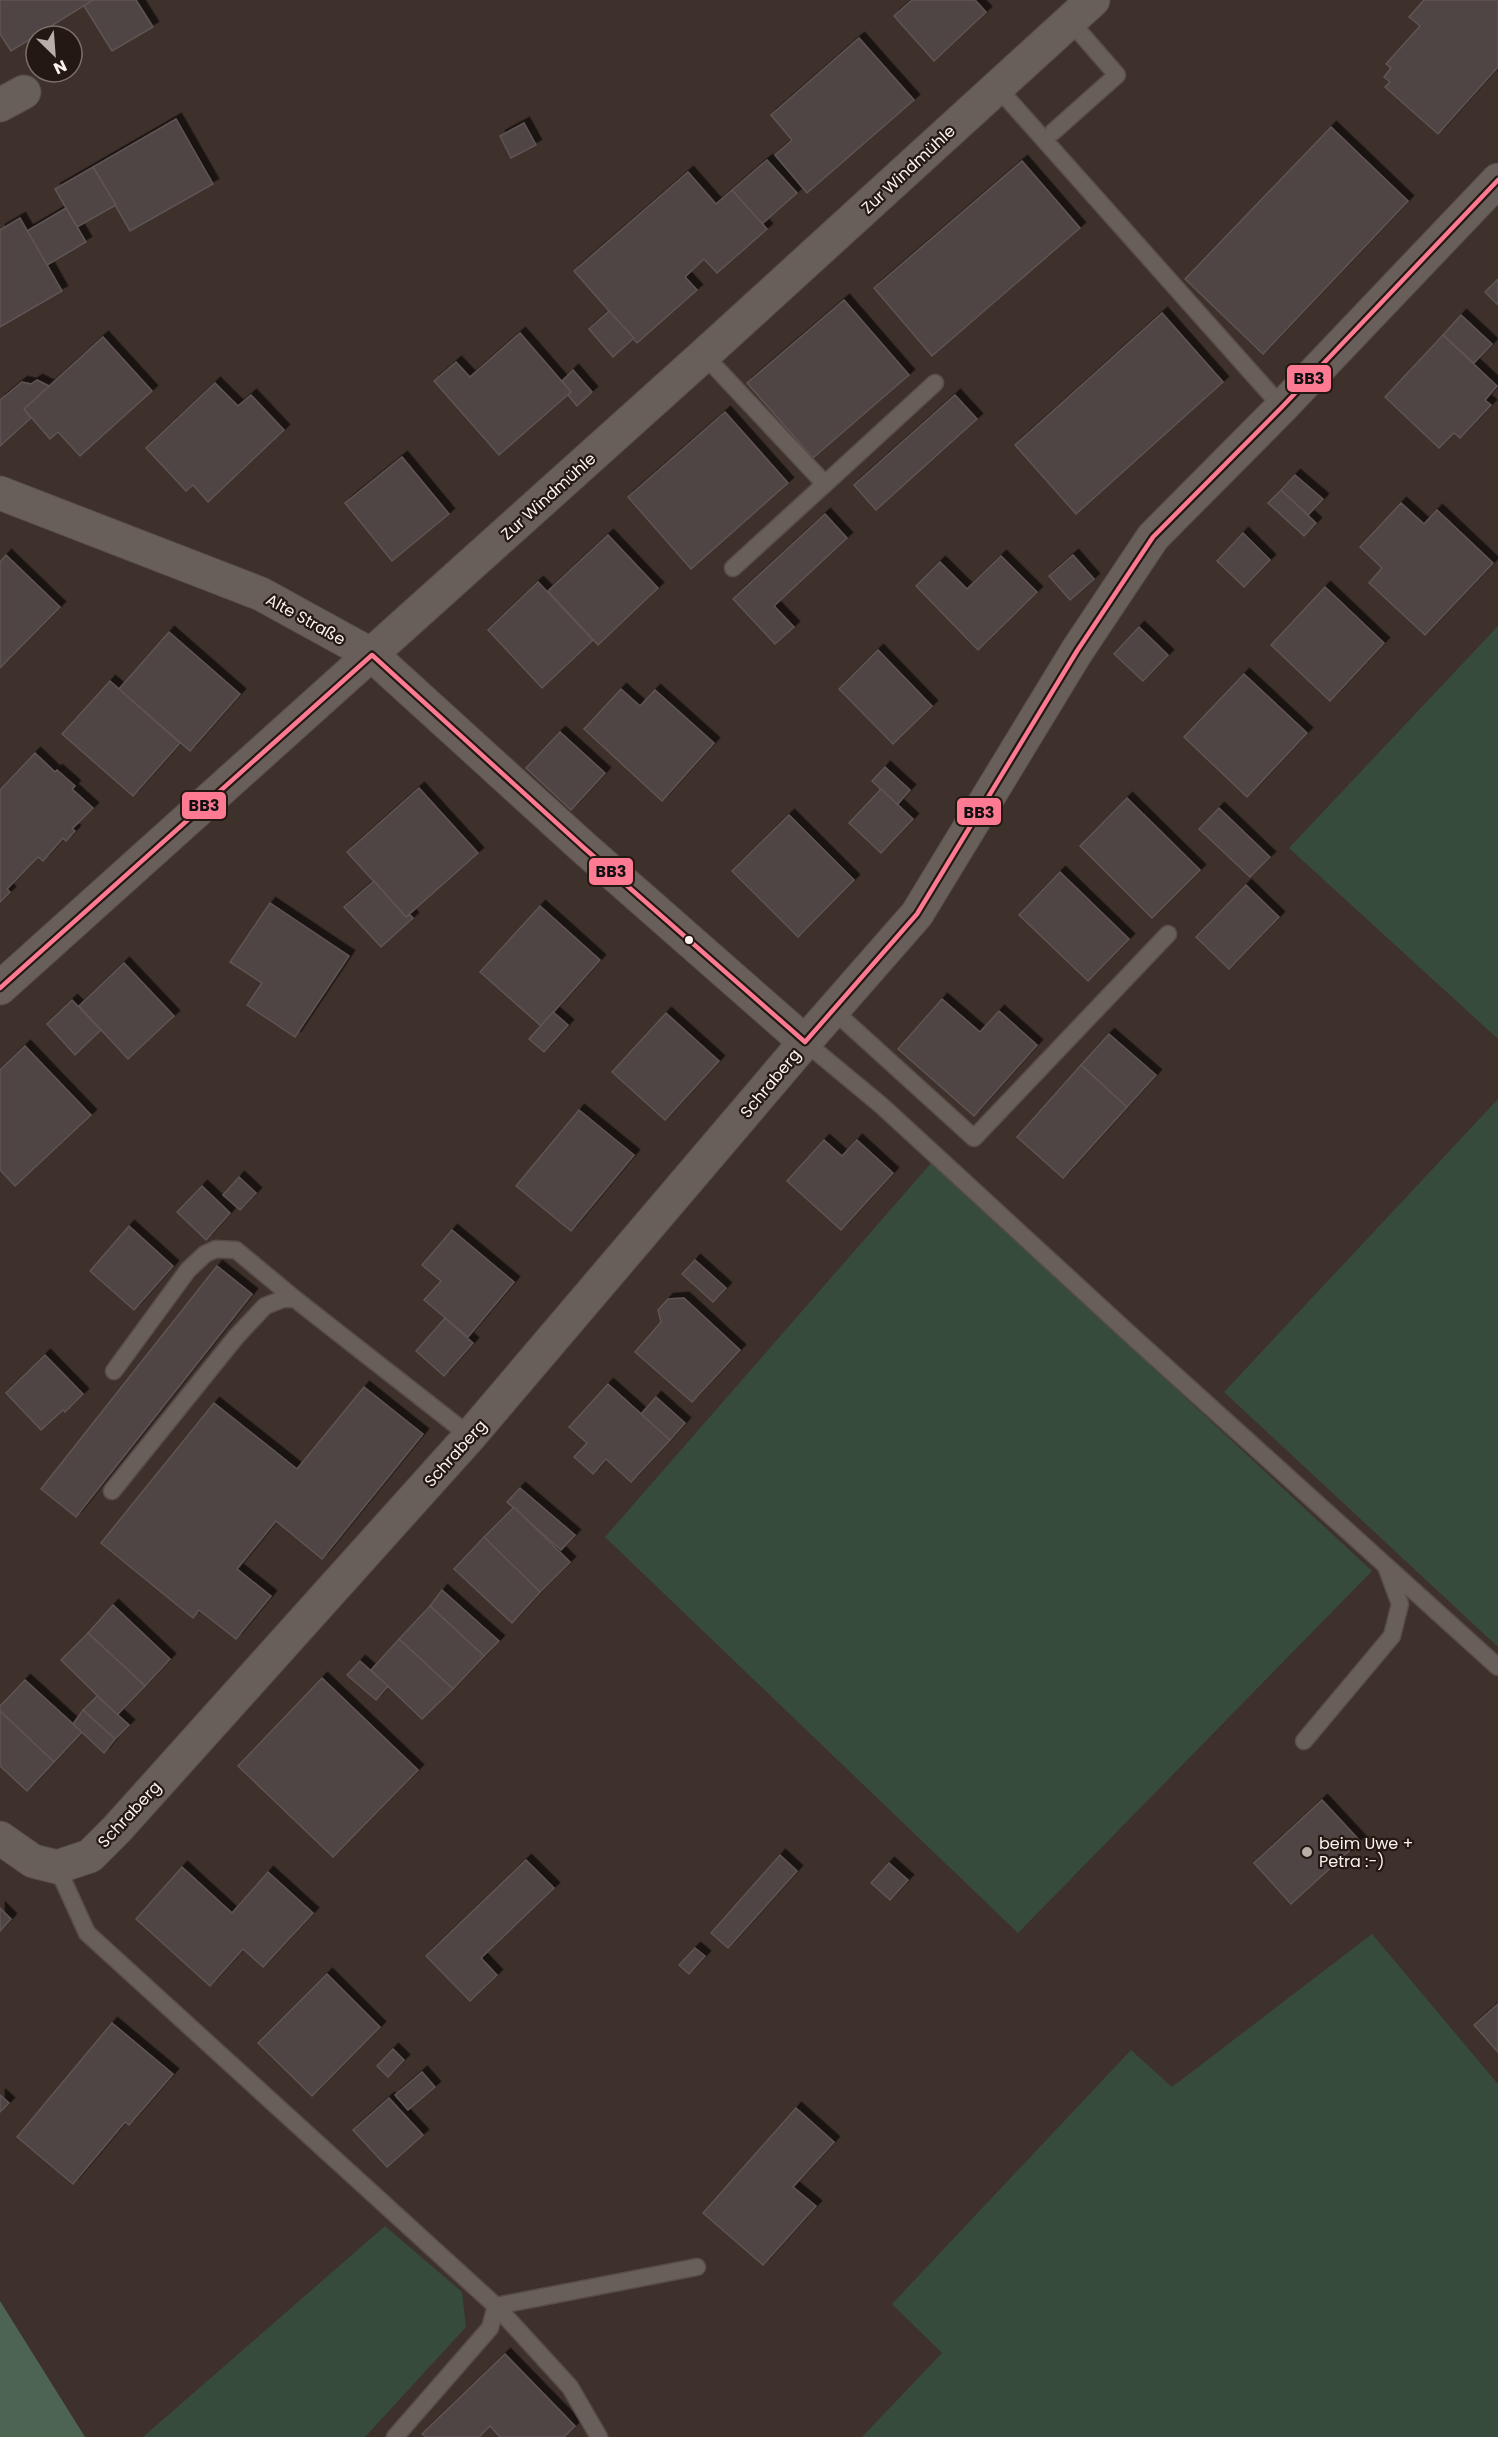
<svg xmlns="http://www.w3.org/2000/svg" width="1498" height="2437" viewBox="0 0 1498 2437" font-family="Poppins,sans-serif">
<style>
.green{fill:#374b3c}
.forest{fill:#4d6453}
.building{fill:#504545;stroke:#5f5454;stroke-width:1.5;filter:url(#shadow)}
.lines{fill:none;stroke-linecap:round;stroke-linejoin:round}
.service-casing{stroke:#574c48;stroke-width:19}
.minor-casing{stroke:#574c48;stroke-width:35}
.service{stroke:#685e5a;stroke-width:16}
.minor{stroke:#685e5a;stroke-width:33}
.bus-1-casing{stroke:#241813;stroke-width:9}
.bus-1{stroke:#fe7a93;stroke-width:4.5}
.bus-dot{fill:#fdf2ee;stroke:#241813;stroke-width:2}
.poi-dot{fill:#baaea9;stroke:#241813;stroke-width:2}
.labels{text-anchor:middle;stroke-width:4.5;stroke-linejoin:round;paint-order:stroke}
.street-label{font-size:16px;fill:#fdf2ee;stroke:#241813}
.poi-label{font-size:16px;fill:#fdf2ee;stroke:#241813;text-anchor:start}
.line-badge{stroke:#241813;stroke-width:2}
.pale-badge-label{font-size:16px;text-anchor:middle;font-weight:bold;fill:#111}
</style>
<defs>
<filter id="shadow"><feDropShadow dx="5.5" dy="-5.5" stdDeviation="0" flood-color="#0009"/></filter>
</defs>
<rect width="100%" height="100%" fill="#3e302a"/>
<g class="green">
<polygon points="1498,626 1498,1039 1289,848"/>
<polygon points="1498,1099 1498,1647 1224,1392"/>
<polygon points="932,1162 1372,1571 1018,1933 605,1537"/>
<polygon points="1372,1934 1498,2084 1498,2437 862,2437 942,2353 892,2304 1131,2050 1172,2087"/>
<polygon points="385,2226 462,2292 466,2327 365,2437 143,2437"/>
</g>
<polygon class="forest" points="0,2301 85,2437 0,2437"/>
<g class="building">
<polygon points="0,0 93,0 11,51 0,34"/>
<polygon points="93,0 136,0 153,27 112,51 84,6"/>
<polygon points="912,0 975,0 986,12 934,61 894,16"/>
<polygon points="1424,0 1498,0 1498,67 1438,134 1385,87 1390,82 1384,77 1391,68 1386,64 1420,26 1409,17"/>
<polygon points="859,38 914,100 807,193 775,155 792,140 771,115"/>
<polygon points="176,119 213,184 130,231 93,167"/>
<polygon points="524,123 536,145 511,158 500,136"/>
<polygon points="1331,127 1408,201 1263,354 1185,279"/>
<polygon points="767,160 797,193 762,224 732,190"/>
<polygon points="1022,161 1080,228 932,356 874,288"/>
<polygon points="93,167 116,205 77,227 55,189"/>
<polygon points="688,172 716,204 732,190 767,229 717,273 704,259 685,277 697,290 637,343 574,271"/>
<polygon points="66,208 86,242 47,265 27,231"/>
<polygon points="20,218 62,291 0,327 0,230"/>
<polygon points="1498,279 1498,305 1485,292"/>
<polygon points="844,300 909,375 813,458 747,383"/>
<polygon points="609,311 634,338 613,357 589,329"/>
<polygon points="1162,313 1223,382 1076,514 1015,445"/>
<polygon points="1461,315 1492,344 1474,363 1443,335"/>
<polygon points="520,333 571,392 499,455 434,381 456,362 470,377"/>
<polygon points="1443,335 1497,386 1485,400 1491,405 1460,438 1454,433 1439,448 1385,397"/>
<polygon points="103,337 152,391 80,456 58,432 50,439 24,409"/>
<polygon points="573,370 592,392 577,406 568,395 571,392 562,381"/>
<polygon points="37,380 49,386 24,409 31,418 0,446 0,400 22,382 31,384"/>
<polygon points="215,383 238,406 251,395 284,430 208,502 193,485 186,491 146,448"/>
<polygon points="955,395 977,419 876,510 854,485"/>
<polygon points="725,412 788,483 691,569 628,497"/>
<polygon points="402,457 449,514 392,561 345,503"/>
<polygon points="1295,475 1323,499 1308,515 1281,490"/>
<polygon points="1281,490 1316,523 1304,536 1268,503"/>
<polygon points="1401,503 1424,524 1437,510 1493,563 1425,635 1369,583 1382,568 1360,547"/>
<polygon points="825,514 847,538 774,606 794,627 775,644 733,599"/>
<polygon points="1243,533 1270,560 1244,587 1217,561"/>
<polygon points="608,535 658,588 598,645 548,591"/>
<polygon points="6,555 60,607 0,668 0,562"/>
<polygon points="1073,555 1094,579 1070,600 1049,576"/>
<polygon points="1001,556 1037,592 978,650 916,586 940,562 967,589"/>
<polygon points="538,582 593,640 542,688 488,630"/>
<polygon points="1325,587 1384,643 1330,701 1271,645"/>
<polygon points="1139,627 1168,655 1143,681 1114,654"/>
<polygon points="169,632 240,694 190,751 119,689"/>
<polygon points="878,650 932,706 893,744 839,689"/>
<polygon points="1244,674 1307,733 1247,797 1184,737"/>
<polygon points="110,681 180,743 133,796 62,734"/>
<polygon points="621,689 640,706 655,690 714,743 662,801 584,729"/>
<polygon points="560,732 605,773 571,810 526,768"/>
<polygon points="35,753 55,772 57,770 75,786 72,789 93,808 72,829 75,831 66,841 63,838 43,861 38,857 7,889 10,892 0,902 0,790"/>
<polygon points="885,767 910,790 897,805 872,781"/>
<polygon points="419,788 478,853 406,917 347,852"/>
<polygon points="881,789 913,819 881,853 849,823"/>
<polygon points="1127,798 1200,870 1152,918 1080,846"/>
<polygon points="1219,808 1270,857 1250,877 1199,829"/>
<polygon points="789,815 854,880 798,937 732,871"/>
<polygon points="1060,872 1129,939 1088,981 1019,915"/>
<polygon points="374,881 406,917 410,915 413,918 381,947 344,907"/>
<polygon points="1246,885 1279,917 1229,969 1196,937"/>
<polygon points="270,903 349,956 295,1037 247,1005 262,983 230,962"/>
<polygon points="540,906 600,960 541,1026 480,972"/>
<polygon points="124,963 174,1016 128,1059 79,1006"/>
<polygon points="942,999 980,1032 999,1011 1037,1045 974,1116 898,1049"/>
<polygon points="72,1000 101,1030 75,1055 47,1024"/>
<polygon points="553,1012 568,1025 544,1052 529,1039"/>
<polygon points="666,1013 719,1061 665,1120 612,1072"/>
<polygon points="1109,1034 1156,1075 1127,1107 1081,1065"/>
<polygon points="25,1046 91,1115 15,1186 0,1170 0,1070"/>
<polygon points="1081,1065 1127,1107 1063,1178 1017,1137"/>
<polygon points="579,1110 634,1155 571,1231 516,1186"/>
<polygon points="824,1140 842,1156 857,1140 893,1173 841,1230 787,1181"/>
<polygon points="239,1177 256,1193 240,1210 223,1195"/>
<polygon points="202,1186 230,1213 206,1240 177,1212"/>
<polygon points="129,1226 173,1266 134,1310 90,1271"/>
<polygon points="452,1230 514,1282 468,1337 424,1300 441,1281 422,1265"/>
<polygon points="695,1260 726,1288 713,1302 682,1274"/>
<polygon points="217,1266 252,1294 76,1517 41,1489"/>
<polygon points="684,1298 740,1350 692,1402 635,1352 661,1322 658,1310 668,1299"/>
<polygon points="445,1318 473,1343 444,1376 416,1351"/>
<polygon points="45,1355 83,1394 65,1412 63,1410 41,1430 6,1393"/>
<polygon points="608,1384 670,1440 631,1482 606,1459 593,1474 574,1457 587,1443 569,1427"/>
<polygon points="364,1387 423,1434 322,1559 276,1521 237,1569 271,1596 236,1639 199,1610 193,1618 101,1543 214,1403 297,1469"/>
<polygon points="656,1397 685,1423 670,1440 641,1414"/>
<polygon points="520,1488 575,1535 561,1550 507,1502"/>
<polygon points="514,1507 570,1562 540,1592 484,1537"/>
<polygon points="484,1537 540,1592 512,1623 454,1569"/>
<polygon points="442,1590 499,1641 484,1656 430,1606"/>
<polygon points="113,1605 170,1659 145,1686 88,1633"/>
<polygon points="430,1606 484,1656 453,1689 399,1639"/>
<polygon points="88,1633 145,1686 117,1715 61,1660"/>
<polygon points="399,1639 453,1689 422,1719 371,1670"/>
<polygon points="360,1661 388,1686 376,1700 347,1675"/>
<polygon points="322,1678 418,1770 333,1857 238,1766"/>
<polygon points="25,1680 82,1732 54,1762 0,1711 0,1706"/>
<polygon points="97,1696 129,1725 115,1739 83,1710"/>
<polygon points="83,1710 115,1739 104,1753 73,1724"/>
<polygon points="0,1711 54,1762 27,1791 0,1766"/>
<polygon points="1322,1800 1360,1841 1291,1904 1254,1863"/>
<polygon points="780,1855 797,1871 728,1948 711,1933"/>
<polygon points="526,1860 554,1888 481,1958 497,1975 470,2001 426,1956"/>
<polygon points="889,1863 908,1880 890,1900 871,1883"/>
<polygon points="182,1867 232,1913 268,1872 313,1913 263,1967 243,1949 210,1986 136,1919"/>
<polygon points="0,1908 11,1919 0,1931"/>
<polygon points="695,1948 705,1956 689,1974 679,1965"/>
<polygon points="327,1974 380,2027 312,2096 258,2043"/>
<polygon points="1498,2004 1498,2052 1474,2025"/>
<polygon points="112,2023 173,2074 129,2125 125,2122 73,2184 17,2137"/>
<polygon points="393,2049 404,2060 388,2077 377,2066"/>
<polygon points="422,2072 435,2087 408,2110 395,2095"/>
<polygon points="0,2095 9,2103 0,2112"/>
<polygon points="389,2098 423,2135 387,2167 353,2130"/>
<polygon points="796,2108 834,2142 793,2187 816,2206 763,2265 703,2213"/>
<polygon points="505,2354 575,2426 564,2437 500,2437 490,2426 479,2437 426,2437 422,2434"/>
</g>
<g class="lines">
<g class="service-casing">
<g id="service">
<polyline points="997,87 1282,407"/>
<polyline points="1053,132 1117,75 1070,21"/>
<polyline points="704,355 825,484 733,568"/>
<polyline points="825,484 935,383"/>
<polyline points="833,1010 974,1138 1168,934"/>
<polyline points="805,1042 882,1106 1133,1337 1498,1667"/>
<polyline points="114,1371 188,1270 205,1254 216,1249 236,1250 295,1299"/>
<polyline points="112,1491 236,1337 265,1306 283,1299 295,1299 470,1436"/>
<polyline points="1304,1741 1392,1636 1400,1604 1387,1569"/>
<polyline points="57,1867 87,1933 496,2306 490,2328 395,2437"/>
<polyline points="599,2437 570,2387 496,2306 697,2267"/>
</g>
</g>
<g class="minor-casing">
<g id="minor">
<polyline points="0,105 24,92"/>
<polyline points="0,493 261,594 372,655 583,847 805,1042"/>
<polyline points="0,988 704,355 1093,0"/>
<polyline points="0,1838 33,1861 57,1867 90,1856 117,1829 470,1436 805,1042 917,914 1077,651 1153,537 1282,407 1498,180"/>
</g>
</g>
<use href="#service" class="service"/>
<use href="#minor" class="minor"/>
<g class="bus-1-casing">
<polyline id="bus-1" points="0,988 372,655 583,847 805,1042 917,914 1077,651 1153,537 1282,407 1498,180"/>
</g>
<use href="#bus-1" class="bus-1"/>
</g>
<circle class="bus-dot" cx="689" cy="940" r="5"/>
<circle class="poi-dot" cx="1307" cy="1852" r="6"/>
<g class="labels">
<g class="street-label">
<text transform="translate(908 169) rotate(-43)" y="6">Zur Windmühle</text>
<text transform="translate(548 496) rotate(-42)" y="6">Zur Windmühle</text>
<text transform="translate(306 619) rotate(29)" y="6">Alte Straße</text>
<text transform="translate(770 1083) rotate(-50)" y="6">Schraberg</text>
<text transform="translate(455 1453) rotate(-48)" y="6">Schraberg</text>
<text transform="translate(129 1814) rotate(-47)" y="6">Schraberg</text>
</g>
<g class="poi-label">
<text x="1319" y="1849">beim Uwe +<tspan x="1319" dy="18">Petra :-)</tspan></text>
</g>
</g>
<g class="line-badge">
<rect x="1286" y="364" width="46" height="29" rx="6" fill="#fe7a93"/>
<rect x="181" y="791" width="46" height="29" rx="6" fill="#fe7a93"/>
<rect x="956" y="797" width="46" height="29" rx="6" fill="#fe7a93"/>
<rect x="588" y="857" width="46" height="29" rx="6" fill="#fe7a93"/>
</g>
<g class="pale-badge-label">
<text x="1309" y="384">BB3</text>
<text x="204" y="811">BB3</text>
<text x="979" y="818">BB3</text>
<text x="611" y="877">BB3</text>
</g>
<g transform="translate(54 54) rotate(155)"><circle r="28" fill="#241813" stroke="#7b6f6b" stroke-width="1.5"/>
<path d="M0-4.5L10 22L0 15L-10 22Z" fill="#baaea9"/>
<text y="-9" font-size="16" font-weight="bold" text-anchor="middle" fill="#fdf2ee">N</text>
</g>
</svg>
